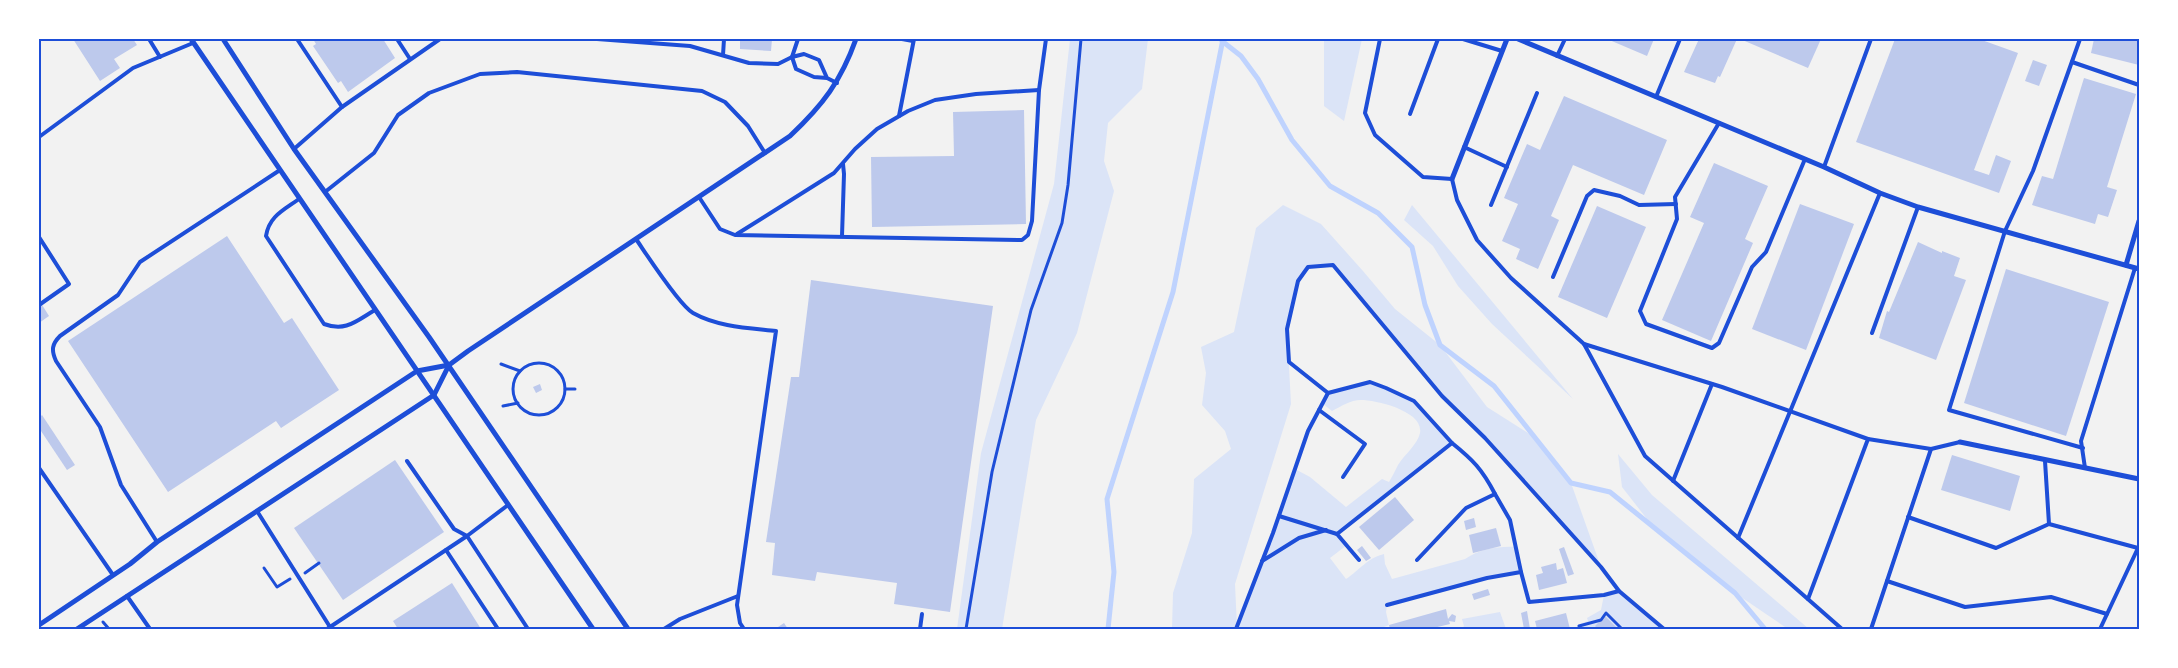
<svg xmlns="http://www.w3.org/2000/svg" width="2178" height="668" viewBox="0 0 2178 668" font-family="'Varela Round',sans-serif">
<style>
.green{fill:#dbe4f7}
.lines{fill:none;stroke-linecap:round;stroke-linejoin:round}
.stream{stroke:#bfd3fe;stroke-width:5}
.building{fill:#bdc9ec}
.path{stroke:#1d4ed8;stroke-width:3}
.service{stroke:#1d4ed8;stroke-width:4}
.minor{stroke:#1d4ed8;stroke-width:5}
.neatline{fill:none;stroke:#1d4ed8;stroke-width:2}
</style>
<rect width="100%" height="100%" fill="#f2f2f2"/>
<g class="green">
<polygon points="1070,39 1148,39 1142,89 1108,123 1104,161 1114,191 1077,333 1036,420 1002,629 957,629 981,453 1054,184"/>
<polygon points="1324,39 1362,39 1344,121 1324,106"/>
<path d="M1283 205 1321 224 1363 271 1395 309 1440 345 1487 407 1536 438 1571 483 1601 567 1485 438 1442 396 1333 265 1308 267 1298 281 1287 329 1291 404 1235 584 1237 627 1295 469 1310 477 1346 507 1382 479 1389 482C1392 477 1395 471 1398 465 1404 455 1418 444 1420 433 1424 411 1376 400 1361 400 1350 400 1342 406 1332 411L1323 404 1328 393 1370 382 1414 401 1452 443 1337 534 1347 545 1330 558 1346 579C1361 569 1366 559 1384 554L1385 564 1392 579 1465 559C1480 549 1498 546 1516 547L1521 572 1487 578 1387 605 1386 612 1389 625 1379 629H1172L1173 593 1192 533 1194 479 1231 449 1225 431 1202 405 1206 373 1201 347 1234 332 1256 228Z"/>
<polygon points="1412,205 1573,399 1492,324 1458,286 1433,246 1404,220"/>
<polygon points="1618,454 1652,495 1809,629 1788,629 1735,593 1654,528 1622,487"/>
<polygon points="1619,591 1664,629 1578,629 1577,625 1588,621 1587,618 1601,610 1604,595"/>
<polygon points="1500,612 1506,629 1462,629 1464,626 1462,619"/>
</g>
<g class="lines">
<g class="stream">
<polyline points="1222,41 1241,56 1258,79 1292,140 1330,186 1378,213 1412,247 1425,305 1440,345 1494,386 1571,483 1610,492 1735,593 1765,629"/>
<polyline points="1108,629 1114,572 1107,499 1173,292 1223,39"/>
</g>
</g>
<g class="building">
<polygon points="73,39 133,39 137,45 114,59 120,68 100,81"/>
<polygon points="313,39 383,39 395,58 348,92 341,81 338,83 313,46 316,44"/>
<polygon points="740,39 772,39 771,51 740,49"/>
<polygon points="1607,39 1654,39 1647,56"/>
<polygon points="1699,39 1737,39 1720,77 1718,76 1715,83 1684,72"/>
<polygon points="1740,39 1821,39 1808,68"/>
<polygon points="1895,39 1979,39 2018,53 1974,170 1989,175 1996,155 2011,161 1999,193 1856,142"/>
<polygon points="2094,39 2139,39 2139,65 2091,53"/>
<polygon points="2033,60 2047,65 2039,86 2025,81"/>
<polygon points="2084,78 2136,94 2107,187 2117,190 2108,217 2098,214 2095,224 2032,205 2042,176 2053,179"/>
<polygon points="1564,96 1667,140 1644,195 1573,165 1551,216 1559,220 1538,269 1516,259 1520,249 1502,241 1518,204 1504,198 1527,144 1540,150"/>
<polygon points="1024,110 1026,224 872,227 871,157 954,156 953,112"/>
<polygon points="1714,163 1768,186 1745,239 1753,243 1711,341 1662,320 1704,223 1690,217"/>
<polygon points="1800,204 1854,224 1806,350 1752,329"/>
<polygon points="1597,206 1646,227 1607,318 1558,297"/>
<polygon points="227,236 284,323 292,318 339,390 281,428 276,421 168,492 68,341"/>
<polygon points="1918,242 1942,253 1942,251 1960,258 1954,276 1966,280 1936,360 1879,338 1887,311 1889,312"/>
<polygon points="2006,269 2109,302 2066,436 1964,403"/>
<polygon points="811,280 993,306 950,612 894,604 897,583 817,572 815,581 772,575 775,543 766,542 791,377 799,377"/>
<polygon points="39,300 49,316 39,323"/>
<polygon points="540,384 542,390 536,393 533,387"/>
<polygon points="42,415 75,465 67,470 39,428 39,418"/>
<polygon points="1952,455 2020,476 2010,511 1941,490"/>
<polygon points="395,460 444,532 343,600 294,528"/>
<polygon points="1395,497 1414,520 1379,550 1359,527"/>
<polygon points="1474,518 1476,527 1466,530 1464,521"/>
<polygon points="1496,528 1501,546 1473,553 1469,535"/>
<polygon points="1362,546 1371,558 1366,561 1357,550"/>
<polygon points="1564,547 1574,574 1568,576 1559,549"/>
<polygon points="1556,563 1557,570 1563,568 1567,583 1539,590 1536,575 1543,573 1541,567"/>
<polygon points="452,583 481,629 398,629 393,621"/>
<polygon points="1488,589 1490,595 1474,600 1472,594"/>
<polygon points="1446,609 1448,619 1452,614 1456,616 1455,622 1449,621 1450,624 1429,629 1390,629 1389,625"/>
<polygon points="1527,611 1530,629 1524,629 1521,613"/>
<polygon points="1566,613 1570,629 1537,629 1535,621"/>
<polygon points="1605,616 1618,629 1598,629 1595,626"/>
<polygon points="784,623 788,629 775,629"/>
</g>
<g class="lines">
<g class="path">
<circle cx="539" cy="389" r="26"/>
<polyline points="501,364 520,371"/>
<polyline points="565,389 575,389"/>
<polyline points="503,406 518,403"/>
<polyline points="264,568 277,587 290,579"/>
<polyline points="305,573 319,563"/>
<polyline points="103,622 109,629"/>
<polyline points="966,629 992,472 1031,310 1062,223 1068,185 1081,39"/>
<polyline points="1580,629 1579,626 1601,620 1606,613 1622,629"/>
</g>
<g class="service">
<polyline points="149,39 160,57"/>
<polyline points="297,39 342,107"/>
<polyline points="397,39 410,59"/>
<polyline points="597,39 690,46 749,63 778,64 792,57 798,39"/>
<polyline points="902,39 913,41"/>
<polyline points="1380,39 1365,113 1375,135 1423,177 1452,179 1457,200 1477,240 1511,278 1584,344 1645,456 1842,629"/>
<polyline points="1463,39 1502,51"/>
<polyline points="2080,39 2033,171 2005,231 1949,410 2083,448"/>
<polyline points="723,55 724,39"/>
<polyline points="1557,56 1565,39"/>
<polyline points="2072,62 2139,85"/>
<polyline points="827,78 819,60 804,54 792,57 796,69 814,77 827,78 837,83"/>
<polyline points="1656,97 1680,39"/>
<polyline points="1410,114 1438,39"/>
<polyline points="899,116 914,39"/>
<polyline points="1719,123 1675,197 1677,219 1640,311 1646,324 1712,348 1719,343 1752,267 1766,252 1805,159"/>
<polyline points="39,137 133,68 193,43"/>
<polyline points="1464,147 1507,167"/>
<polyline points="294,149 342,107 440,39"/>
<polyline points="1824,167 1871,39"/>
<polyline points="325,192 374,153 398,115 429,93 480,74 517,72 702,91 725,102 748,126 765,153"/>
<polyline points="699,197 720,229 735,235 1022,240 1028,235 1032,221 1039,90 1046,39"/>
<path d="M299 199C284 210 269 216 266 236L324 324C346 332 356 321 375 310"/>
<polyline points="1491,205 1537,93"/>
<polyline points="737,234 834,173 855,149 877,129 908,111 935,100 976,94 1039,90"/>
<polyline points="842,236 844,174 843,164"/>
<polyline points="39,237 69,284 39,305"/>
<path d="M636 239C647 255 679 305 693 313 718 327 749 328 776 331L737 605 740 623 744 629"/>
<polyline points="1553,277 1587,196 1594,190 1620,196 1639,205 1676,204"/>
<polyline points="1872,333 1918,207"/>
<polyline points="1584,344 1722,387 1868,439 1808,599"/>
<polyline points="1328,393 1289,362 1287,329 1298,281 1308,267 1333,265 1442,396 1485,438 1601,567 1619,591 1664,629"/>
<polyline points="1319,410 1365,444 1343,477"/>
<polyline points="1868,439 1931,449"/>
<polyline points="407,461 454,529 467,536 528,629"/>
<polyline points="2045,461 2049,524"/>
<polyline points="39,468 113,575"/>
<polyline points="2085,468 2081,441 2135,268"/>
<polyline points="1673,481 1712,384"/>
<polyline points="257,511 330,627"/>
<polyline points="1279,516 1337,534"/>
<polyline points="1908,517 1996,548 2049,524 2138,548 2100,629"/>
<polyline points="1738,538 1880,193"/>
<path d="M157 542 121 485 100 427 56 361C51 350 52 344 60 336L118 295 140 262 280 170"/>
<polyline points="446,550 498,629"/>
<path d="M1359 560 1337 534 1452 443C1473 460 1482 469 1495 494L1466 508 1417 560"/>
<polyline points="1262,561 1299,538 1326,530"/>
<polyline points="1521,572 1529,602 1604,595 1619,591"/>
<polyline points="1887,581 1965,607 2051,597 2107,614"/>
<polyline points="127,596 150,629"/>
<polyline points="1387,605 1487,578 1521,572 1510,520 1495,494"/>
<polyline points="327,629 467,536 508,505"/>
<polyline points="664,629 680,619 738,596"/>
<polyline points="920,629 922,614"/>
<polyline points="1236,629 1273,533 1308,431 1328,393 1370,382 1386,388 1414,401 1452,443"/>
<polyline points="1871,629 1931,449 1960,442"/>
</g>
<g class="minor">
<polyline points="191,39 593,629"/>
<polyline points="223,39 294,149 429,337 628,629"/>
<polyline points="1518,39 1824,167 1880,193 1918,207 2139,269"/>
<polyline points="1452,179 1507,39"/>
<polyline points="2126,265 2139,221"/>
<polyline points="1960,442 2139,479"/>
<polyline points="39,625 130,564 157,542 417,371 449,365"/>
<path d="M77 629 434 395 449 365 468 351 790 136C823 105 841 81 856 39"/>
</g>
</g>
<rect width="2178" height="668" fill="none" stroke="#ffffff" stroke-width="80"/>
<rect x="40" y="40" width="2098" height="588" class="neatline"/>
</svg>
